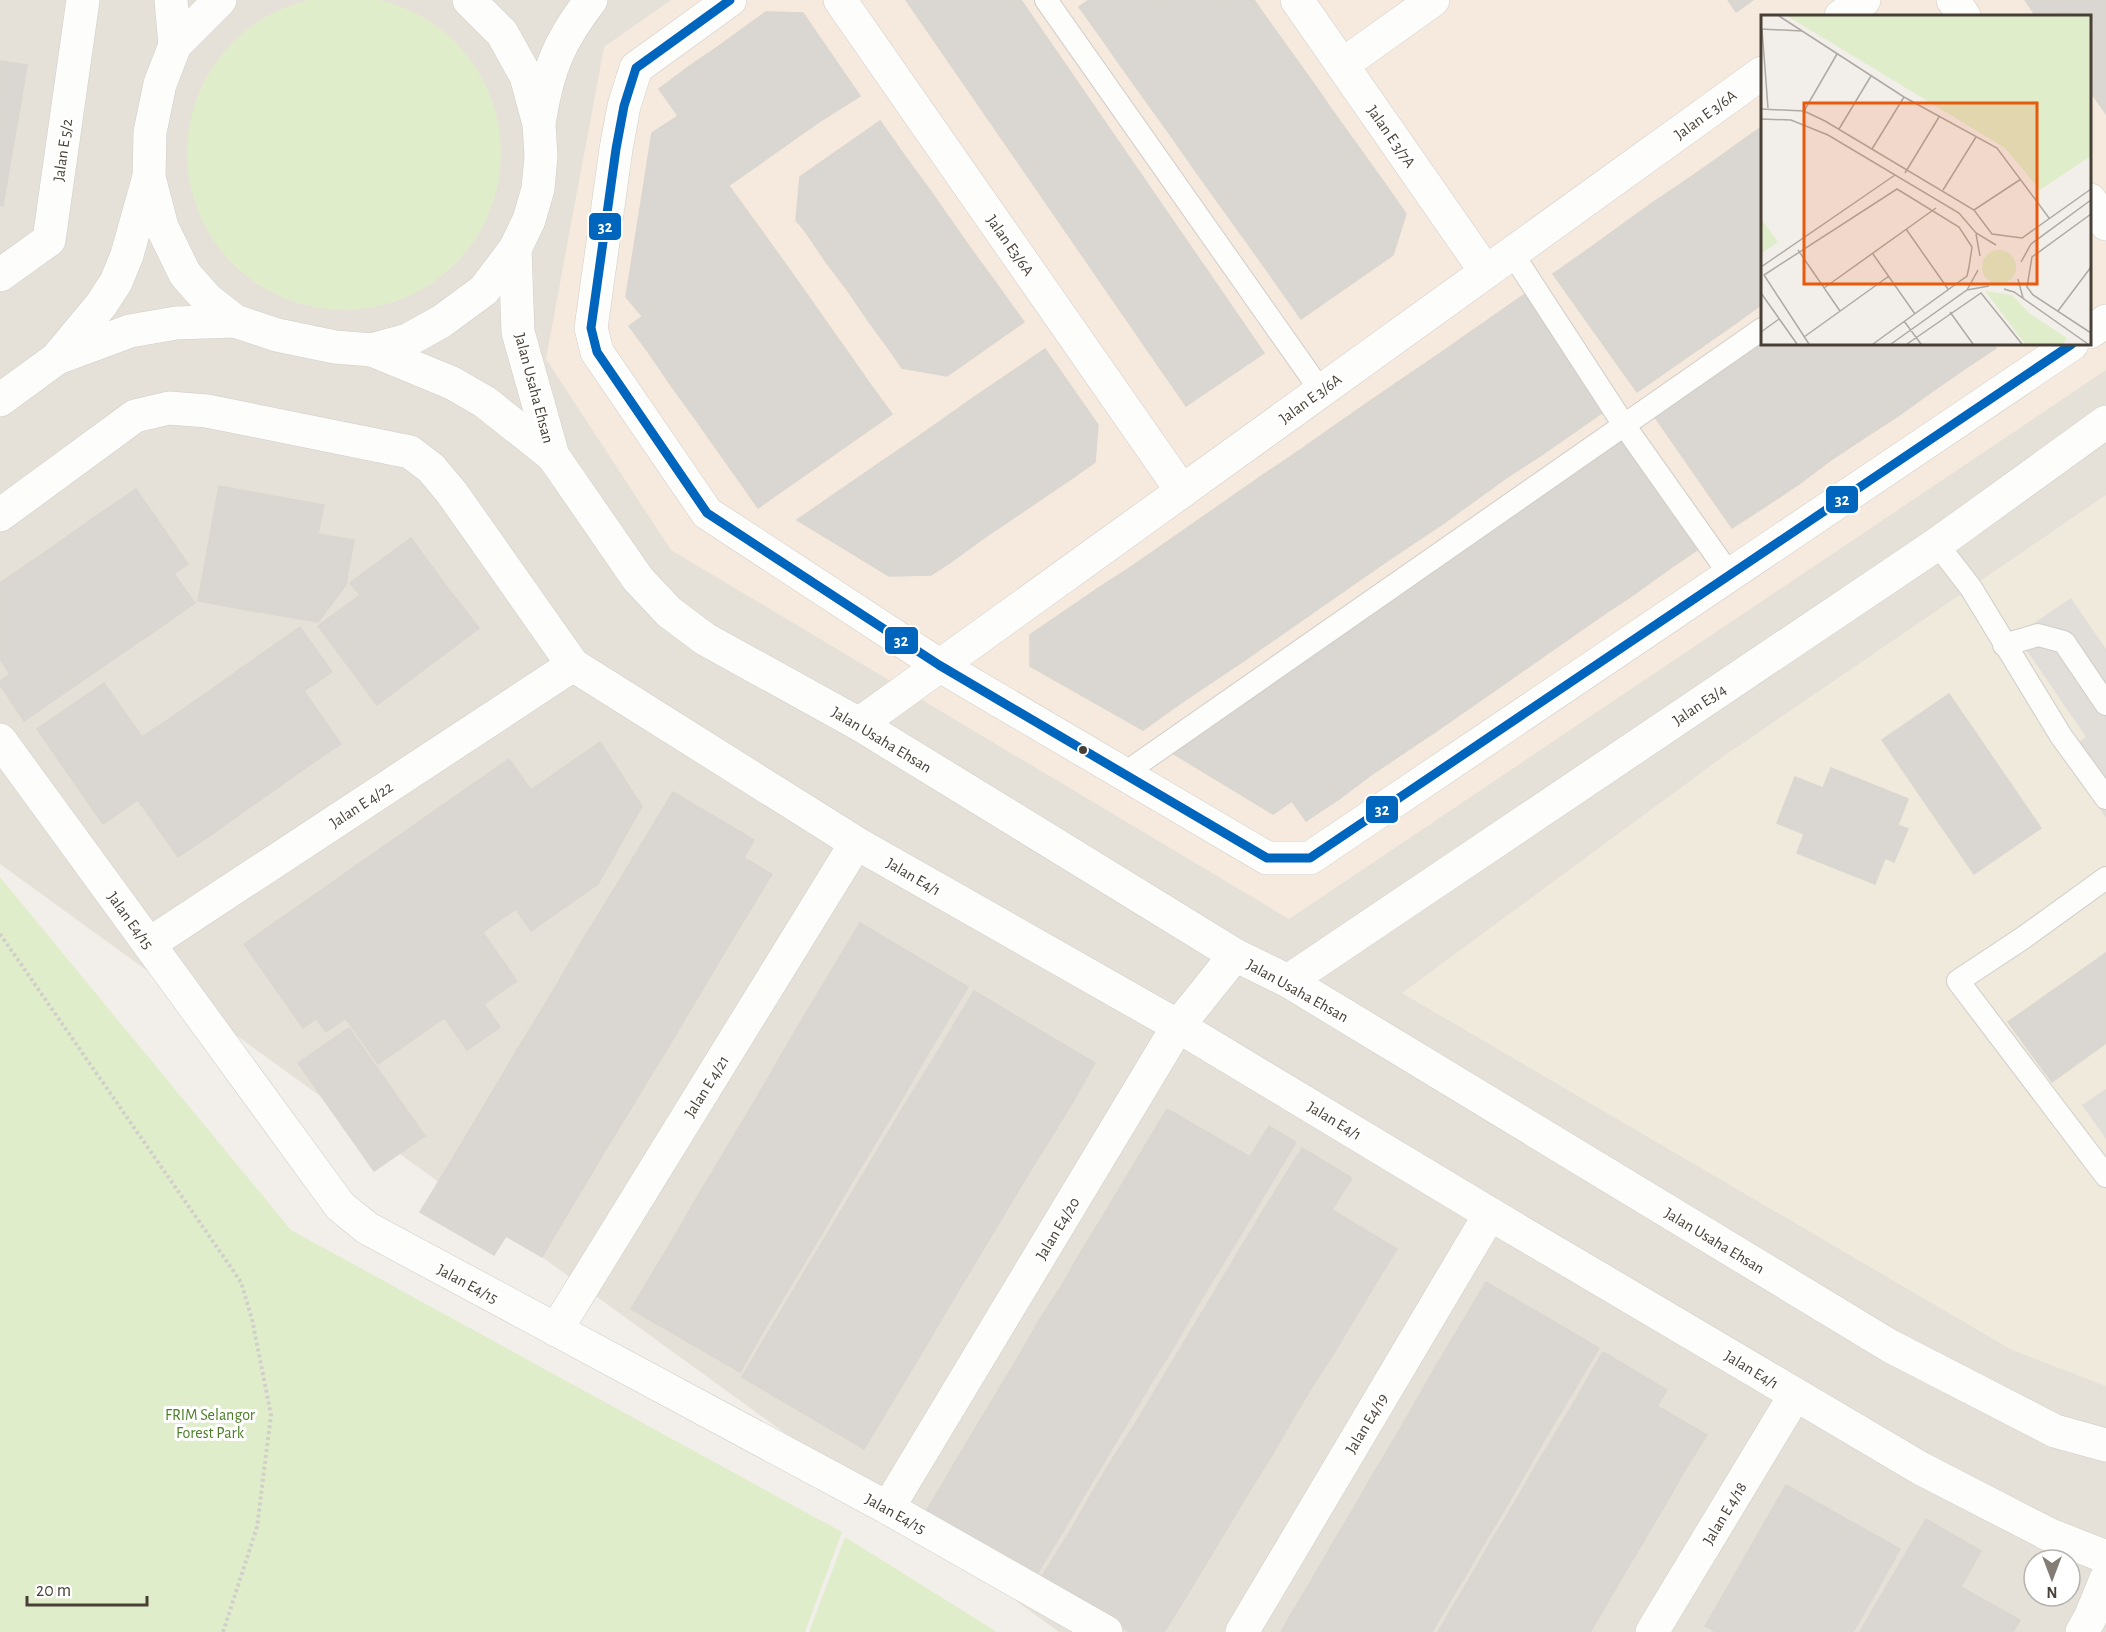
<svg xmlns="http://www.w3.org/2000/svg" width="2106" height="1632" viewBox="0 0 2106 1632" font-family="'Alegreya Sans',sans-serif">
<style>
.residential{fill:#e6e1d8;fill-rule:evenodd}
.commercial{fill:#f5eadd;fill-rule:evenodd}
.education{fill:#f0eadd}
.green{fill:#e0edca}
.parking{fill:#e1deda}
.building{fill:#dad6d2;stroke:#dad6d0;stroke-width:1.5}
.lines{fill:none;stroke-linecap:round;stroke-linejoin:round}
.service-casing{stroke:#d0cdc8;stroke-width:24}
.minor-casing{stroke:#d0cdc8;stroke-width:34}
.tertiary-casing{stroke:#d0cdc8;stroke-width:34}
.path{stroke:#d2cfcb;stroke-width:4;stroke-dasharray:3 3;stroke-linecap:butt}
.service{stroke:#fdfdfc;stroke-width:22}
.minor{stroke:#fdfdfc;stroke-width:33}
.tertiary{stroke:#fdfdfc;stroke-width:33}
.bus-1-casing{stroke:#fff;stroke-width:14}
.bus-1{stroke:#0065bd;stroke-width:9}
.bus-dot{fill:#484036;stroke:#fff;stroke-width:2}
.labels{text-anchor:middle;stroke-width:6;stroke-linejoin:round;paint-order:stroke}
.street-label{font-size:16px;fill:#484036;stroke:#fff}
.park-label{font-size:16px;fill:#4b7e26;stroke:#fff}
.inset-road{fill:none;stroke:#aea9a3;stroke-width:1.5}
.view{fill:#e8590c;fill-opacity:0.15;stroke:#e8590c;stroke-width:3}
.inset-edge{fill:none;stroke:#484036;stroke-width:3}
.line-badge{stroke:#fff;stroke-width:2}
.badge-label{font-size:16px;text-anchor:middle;font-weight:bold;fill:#fff}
</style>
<rect width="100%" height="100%" fill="#f2efeb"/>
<path class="residential" d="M0 0H2106V1632H1059L0 864ZM1762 16H2090V344H1762ZM2034 1560H2070V1596H2034Z"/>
<path class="commercial" d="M671 0H2106V370L1289 919 671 550 546 359 604 47ZM1762 16H2090V344H1762Z"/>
<polygon class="education" points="2106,495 2106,1386 2012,1350 1402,993 1724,756"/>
<g class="green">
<circle cx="344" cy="153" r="157"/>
<polygon points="0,877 291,1230 842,1532 805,1632 0,1632"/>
<polygon points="845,1537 997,1632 809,1632"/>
</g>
<g class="parking">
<polygon points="2071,598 2106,649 2106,818 2062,754 2086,737 2016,635"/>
<polygon points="2106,1089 2106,1139 2082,1105"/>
</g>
<g class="building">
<polygon points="906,0 1021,0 1264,353 1186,406"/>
<polygon points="1089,0 1158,0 1102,39 1079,7"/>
<polygon points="1158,0 1227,0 1125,72 1102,39"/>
<polygon points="1227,0 1254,0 1268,20 1148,104 1125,72"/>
<polygon points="1728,0 1753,0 1736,12"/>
<polygon points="2025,0 2080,0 2057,16 2036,16"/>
<polygon points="2080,0 2106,0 2106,29 2090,40 2090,16 2057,16"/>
<polygon points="766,12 803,13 860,96 819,122 748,25"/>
<polygon points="1268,20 1291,52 1171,136 1148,104"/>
<polygon points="748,25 819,122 789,143 719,46"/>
<polygon points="2106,29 2106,75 2090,87 2090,40"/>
<polygon points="719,46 789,143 758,165 687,68"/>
<polygon points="1291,52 1314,84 1194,169 1171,136"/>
<polygon points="0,61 27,65 20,107 0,103"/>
<polygon points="687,68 758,165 728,186 659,89"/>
<polygon points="2106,75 2106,114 2090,91 2090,87"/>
<polygon points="1314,84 1337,117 1217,201 1194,169"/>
<polygon points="0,103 20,107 13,147 0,145"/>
<polygon points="678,116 763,233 643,317 626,297 652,133"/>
<polygon points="1337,117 1360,149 1240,233 1217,201"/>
<polygon points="880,121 907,159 805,231 796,220 800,177"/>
<polygon points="1762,127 1762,152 1750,135"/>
<polygon points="1750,135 1762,152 1762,221 1718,158"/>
<polygon points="0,145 13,147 3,206 0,205"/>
<polygon points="1360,149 1383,181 1263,265 1240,233"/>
<polygon points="1718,158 1762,221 1762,290 1685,181"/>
<polygon points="907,159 929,189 826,262 805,231"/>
<polygon points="1383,181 1406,214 1393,255 1301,319 1263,265"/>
<polygon points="1685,181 1762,290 1762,304 1736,323 1651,204"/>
<polygon points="929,189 950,219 848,291 826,262"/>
<polygon points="1651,204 1736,323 1703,346 1619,227"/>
<polygon points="950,219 971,249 869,322 848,291"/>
<polygon points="1619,227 1703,346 1670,369 1586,251"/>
<polygon points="763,233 784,262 651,356 629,326"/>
<polygon points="971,249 993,279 891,352 869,322"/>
<polygon points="1586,251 1670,369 1637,392 1553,274"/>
<polygon points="784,262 806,293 672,387 651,356"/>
<polygon points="993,279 1024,322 947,376 902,368 891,352"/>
<polygon points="1528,292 1609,408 1576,431 1495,315"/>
<polygon points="806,293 827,323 694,417 672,387"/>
<polygon points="1495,315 1576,431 1543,454 1462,338"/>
<polygon points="827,323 849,354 715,447 694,417"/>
<polygon points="1762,333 1762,344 1798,344 1864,438 1831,460 1749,342"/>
<polygon points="1462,338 1543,454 1509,476 1429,361"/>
<polygon points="1749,342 1831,460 1799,484 1716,365"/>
<polygon points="1798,344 1847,344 1898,416 1864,438"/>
<polygon points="1847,344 1896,344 1930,393 1898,416"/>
<polygon points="1896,344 1945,344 1963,370 1930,393"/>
<polygon points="1945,344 1993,344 1996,348 1963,370"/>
<polygon points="1045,349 1098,425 1095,462 1074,477 1004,377"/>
<polygon points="849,354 870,384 737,478 715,447"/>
<polygon points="1429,361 1509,476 1477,499 1395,384"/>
<polygon points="1716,365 1799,484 1766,506 1683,387"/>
<polygon points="1004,377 1074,477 1043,498 973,398"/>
<polygon points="870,384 892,414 758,508 737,478"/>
<polygon points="1395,384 1477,499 1444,523 1363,406"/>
<polygon points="1683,387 1766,506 1732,528 1650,410"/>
<polygon points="973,398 1043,498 1012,519 942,420"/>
<polygon points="1363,406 1444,523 1411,545 1330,429"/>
<polygon points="942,420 1012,519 981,540 912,441"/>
<polygon points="1330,429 1411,545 1377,568 1296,453"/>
<polygon points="1622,431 1703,546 1669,569 1588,454"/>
<polygon points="912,441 981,540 951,562 881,462"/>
<polygon points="1296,453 1377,568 1344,591 1263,475"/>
<polygon points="1588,454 1669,569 1636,593 1555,477"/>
<polygon points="881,462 951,562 931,575 889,576 797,520"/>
<polygon points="1263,475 1344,591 1311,614 1230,498"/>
<polygon points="1555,477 1636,593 1603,615 1522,500"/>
<polygon points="219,486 279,497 258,612 198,601"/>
<polygon points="136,489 188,564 174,574 195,603 162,626 89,521"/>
<polygon points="279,497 324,505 318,534 354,540 346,585 318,622 258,612"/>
<polygon points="1230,498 1311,614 1278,637 1197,521"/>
<polygon points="1522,500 1603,615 1570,638 1489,523"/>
<polygon points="89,521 162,626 124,652 51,548"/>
<polygon points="1197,521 1278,637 1245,660 1164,544"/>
<polygon points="1489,523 1570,638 1537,661 1456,546"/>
<polygon points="411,538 450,591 348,666 318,626 360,595 350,583"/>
<polygon points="1164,544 1245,660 1212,682 1131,567"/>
<polygon points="1456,546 1537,661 1504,684 1423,569"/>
<polygon points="51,548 124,652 89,676 16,572"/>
<polygon points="1131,567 1212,682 1178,705 1097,589"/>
<polygon points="1423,569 1504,684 1471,707 1390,591"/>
<polygon points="16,572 89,676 24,721 0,685 0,681 10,674 0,659 0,583"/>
<polygon points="1097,589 1178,705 1143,730 1030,666 1030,635"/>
<polygon points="450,591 479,628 377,705 348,666"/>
<polygon points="1390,591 1471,707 1438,730 1357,614"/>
<polygon points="1357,614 1438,730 1405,752 1324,637"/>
<polygon points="300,627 332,672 304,691 341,744 308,766 240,669"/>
<polygon points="1324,637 1405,752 1371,775 1291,660"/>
<polygon points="1291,660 1371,775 1339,799 1258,683"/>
<polygon points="240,669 308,766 276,789 208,692"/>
<polygon points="104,683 211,835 178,857 138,800 103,824 37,729"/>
<polygon points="1258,683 1339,799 1306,821 1225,706"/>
<polygon points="208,692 276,789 243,812 175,715"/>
<polygon points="1949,694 2041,828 1974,874 1882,740"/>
<polygon points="1225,706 1292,801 1273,814 1164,748"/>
<polygon points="175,715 243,812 211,835 142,737"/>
<polygon points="600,742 642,806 598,884 531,790"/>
<polygon points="509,759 598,884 565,907 476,782"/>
<polygon points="1831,768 1908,799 1898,825 1908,829 1894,862 1885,858 1875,884 1797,853 1804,834 1777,823 1795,777 1823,788"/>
<polygon points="476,782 565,907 531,931 443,805"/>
<polygon points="673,792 754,840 744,858 772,874 751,909 642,843"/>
<polygon points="443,805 516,909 483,932 410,828"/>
<polygon points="410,828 517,981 484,1004 377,851"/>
<polygon points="642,843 751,909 730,943 621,878"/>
<polygon points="377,851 500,1027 467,1050 344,874"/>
<polygon points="344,874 444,1018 411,1041 310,898"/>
<polygon points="621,878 730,943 710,977 600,912"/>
<polygon points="310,898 411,1041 378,1064 277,921"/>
<polygon points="600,912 710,977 689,1012 579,946"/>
<polygon points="277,921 346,1018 326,1032 316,1019 303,1028 244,944"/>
<polygon points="860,923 968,987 947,1022 839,958"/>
<polygon points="579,946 689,1012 669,1046 559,981"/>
<polygon points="2106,953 2106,1043 2052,1082 2008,1022"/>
<polygon points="839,958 947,1022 926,1057 818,993"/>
<polygon points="559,981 669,1046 648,1080 538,1016"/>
<polygon points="974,991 1095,1063 1075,1098 953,1026"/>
<polygon points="818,993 926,1057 906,1092 797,1028"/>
<polygon points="538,1016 648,1080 627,1115 517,1050"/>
<polygon points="953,1026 1075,1098 1054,1133 932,1061"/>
<polygon points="349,1028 425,1136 374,1171 298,1063"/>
<polygon points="797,1028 906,1092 885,1127 776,1064"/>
<polygon points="517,1050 627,1115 606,1149 497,1084"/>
<polygon points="932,1061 1054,1133 1032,1168 910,1096"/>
<polygon points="776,1064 885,1127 864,1162 756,1099"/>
<polygon points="497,1084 606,1149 586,1183 476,1119"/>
<polygon points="910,1096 1032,1168 1011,1203 889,1131"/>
<polygon points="756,1099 864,1162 843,1197 735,1134"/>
<polygon points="1167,1109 1250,1157 1269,1126 1296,1142 1255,1211 1145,1146"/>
<polygon points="476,1119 586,1183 565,1218 456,1153"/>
<polygon points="889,1131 1011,1203 990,1238 868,1166"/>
<polygon points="735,1134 843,1197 823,1232 714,1169"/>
<polygon points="1145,1146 1255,1211 1234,1246 1124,1181"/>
<polygon points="1302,1148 1352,1178 1332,1210 1397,1249 1376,1283 1261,1214"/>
<polygon points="456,1153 565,1218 542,1257 506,1236 494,1255 420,1212"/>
<polygon points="868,1166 990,1238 969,1273 847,1201"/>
<polygon points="714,1169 823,1232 802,1267 693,1204"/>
<polygon points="1124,1181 1234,1246 1213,1280 1103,1216"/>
<polygon points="847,1201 969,1273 948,1308 826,1236"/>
<polygon points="693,1204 802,1267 781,1302 673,1239"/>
<polygon points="1261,1214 1376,1283 1355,1318 1240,1249"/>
<polygon points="1103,1216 1213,1280 1192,1315 1082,1250"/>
<polygon points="826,1236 948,1308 927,1344 805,1271"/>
<polygon points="673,1239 781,1302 760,1337 652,1274"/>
<polygon points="1240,1249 1355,1318 1334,1353 1219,1284"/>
<polygon points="1082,1250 1192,1315 1172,1350 1062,1285"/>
<polygon points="805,1271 927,1344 906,1379 784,1306"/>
<polygon points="652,1274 760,1337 740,1372 631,1309"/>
<polygon points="1486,1282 1599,1348 1570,1397 1457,1331"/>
<polygon points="1219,1284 1334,1353 1312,1387 1198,1319"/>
<polygon points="1062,1285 1172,1350 1150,1385 1040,1319"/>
<polygon points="784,1306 906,1379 885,1414 763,1341"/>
<polygon points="1040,1319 1150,1385 1130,1419 1020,1354"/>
<polygon points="1198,1319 1312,1387 1291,1422 1177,1354"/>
<polygon points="1457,1331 1570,1397 1549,1432 1436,1366"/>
<polygon points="763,1341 885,1414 864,1449 742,1377"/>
<polygon points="1603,1352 1667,1390 1657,1406 1707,1435 1685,1470 1573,1404"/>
<polygon points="1020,1354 1130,1419 1109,1454 999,1389"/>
<polygon points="1177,1354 1291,1422 1271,1457 1156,1389"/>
<polygon points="1436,1366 1549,1432 1529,1467 1416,1401"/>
<polygon points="999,1389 1109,1454 1088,1489 978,1424"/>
<polygon points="1156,1389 1271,1457 1249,1492 1135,1424"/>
<polygon points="1416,1401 1529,1467 1509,1502 1396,1436"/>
<polygon points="1573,1404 1685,1470 1665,1505 1552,1439"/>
<polygon points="978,1424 1088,1489 1068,1523 957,1459"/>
<polygon points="1135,1424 1249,1492 1228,1527 1113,1458"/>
<polygon points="1396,1436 1509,1502 1488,1537 1375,1471"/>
<polygon points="1552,1439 1665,1505 1645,1539 1531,1474"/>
<polygon points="1113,1458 1228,1527 1207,1562 1092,1493"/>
<polygon points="957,1459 1068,1523 1034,1579 924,1515"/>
<polygon points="1375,1471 1488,1537 1468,1571 1355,1506"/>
<polygon points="1531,1474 1645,1539 1624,1574 1511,1509"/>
<polygon points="1786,1485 1900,1549 1880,1585 1766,1520"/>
<polygon points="1092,1493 1207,1562 1186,1597 1072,1528"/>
<polygon points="1355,1506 1468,1571 1447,1606 1334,1541"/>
<polygon points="1511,1509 1624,1574 1604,1609 1490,1543"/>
<polygon points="1926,1519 1981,1551 1961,1587 2020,1620 2013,1632 1959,1632 1885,1589"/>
<polygon points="1766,1520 1880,1585 1860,1620 1746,1555"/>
<polygon points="1072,1528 1186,1597 1164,1632 1130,1632 1041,1578"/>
<polygon points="1334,1541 1447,1606 1432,1632 1411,1632 1314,1576"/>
<polygon points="1490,1543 1604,1609 1590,1632 1562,1632 1470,1578"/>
<polygon points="1746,1555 1860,1620 1853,1632 1799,1632 1726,1590"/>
<polygon points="1314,1576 1411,1632 1330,1632 1293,1611"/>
<polygon points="1470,1578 1562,1632 1481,1632 1449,1613"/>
<polygon points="1885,1589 1959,1632 1877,1632 1864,1625"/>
<polygon points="1726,1590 1799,1632 1716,1632 1705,1626"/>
<polygon points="1293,1611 1330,1632 1281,1632"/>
<polygon points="1449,1613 1481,1632 1438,1632"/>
<polygon points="1864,1625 1877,1632 1860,1632"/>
</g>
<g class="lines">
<g class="service-casing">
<g id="service">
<polyline points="1046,0 1321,391"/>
<polyline points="1512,253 1624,425 1730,575"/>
<polyline points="1937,544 1971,588 2061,736 2106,798"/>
<polyline points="2004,645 2038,635 2064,642 2106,704"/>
<polyline points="1125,773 1762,329"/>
<polyline points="2106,878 2023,938 1958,981 2106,1176"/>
</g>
</g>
<g class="minor-casing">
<g id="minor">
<polyline points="730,0 636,68 624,106 616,149 591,328 597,352 707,513 939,665 1267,858 1310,858 2072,344"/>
<polyline points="840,0 1182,491"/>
<polyline points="1297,0 1486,272"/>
<polyline points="1953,0 1964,16"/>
<polyline points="1841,16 1864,0"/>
<polyline points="1342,65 1433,0"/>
<polyline points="2090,200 2106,224"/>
<polyline points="0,275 49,240 83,0"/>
<polyline points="2090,332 2106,321"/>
<polyline points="0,515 135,416 169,408 207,411 410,452 431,468 452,493 573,665 856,843 1178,1026 1490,1214 1920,1468 2048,1534 2106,1557"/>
<polyline points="859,724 1762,73"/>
<polyline points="0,740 340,1206 367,1228 888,1508 1106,1632"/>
<polyline points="149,944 573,665"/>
<polyline points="1288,981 1937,544 2106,422"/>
<polyline points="556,1330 856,843"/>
<polyline points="888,1508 1178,1026 1235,955"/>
<polyline points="1242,1632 1490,1214"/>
<polyline points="1652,1632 1795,1395"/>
<polyline points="2082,1632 2090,1618 2106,1579"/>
</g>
</g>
<g class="tertiary-casing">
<g id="tertiary">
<polyline points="171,0 175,45"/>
<polyline points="220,0 175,45 160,84 150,132 149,177 162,227 185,274 207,299 235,321 277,335 335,347 372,350 408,340 442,321 484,290 515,249 529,220 538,189 541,156 539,124 526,76 502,33 469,0"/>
<path d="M540 118C548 68 560 40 591 0"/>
<polyline points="515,249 518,332 553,456 638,579 669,612 705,639 859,724 1235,955 1288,981 1890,1346 2055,1431 2106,1445"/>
<polyline points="372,350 452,383 485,402 553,456"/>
<polyline points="60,357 130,331 176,323 235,321"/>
<polyline points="0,400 56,359 101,305 116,282 127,255 148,180"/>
</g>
</g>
<polyline class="path" points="0,934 241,1282 252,1319 271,1415 257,1527 223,1632"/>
<use href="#service" class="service"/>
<use href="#minor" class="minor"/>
<use href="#tertiary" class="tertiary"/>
<g class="bus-1-casing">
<polyline id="bus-1" points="730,0 636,68 624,106 616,149 591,328 597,352 707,513 939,665 1267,858 1310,858 2072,344"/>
</g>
<use href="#bus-1" class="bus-1"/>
</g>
<circle class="bus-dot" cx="1083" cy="750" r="5"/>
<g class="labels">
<g class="street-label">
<text transform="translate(1705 114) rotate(-36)" y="6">Jalan E 3/6A</text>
<text transform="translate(1392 136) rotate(55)" y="6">Jalan E 3/7A</text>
<text transform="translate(62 150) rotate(-82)" y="6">Jalan E 5/2</text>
<text transform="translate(1011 245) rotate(55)" y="6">Jalan E3/6A</text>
<text transform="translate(535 388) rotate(75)" y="6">Jalan Usaha Ehsan</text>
<text transform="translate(1310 398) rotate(-36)" y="6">Jalan E 3/6A</text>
<text transform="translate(1699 704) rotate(-34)" y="6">Jalan E3/4</text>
<text transform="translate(882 739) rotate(31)" y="6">Jalan Usaha Ehsan</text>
<text transform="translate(361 804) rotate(-33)" y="6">Jalan E 4/22</text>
<text transform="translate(914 876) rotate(30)" y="6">Jalan E4/1</text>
<text transform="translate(131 920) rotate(54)" y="6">Jalan E4/15</text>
<text transform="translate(1298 990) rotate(29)" y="6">Jalan Usaha Ehsan</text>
<text transform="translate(706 1086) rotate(-58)" y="6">Jalan E 4/21</text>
<text transform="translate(1335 1120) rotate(31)" y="6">Jalan E4/1</text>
<text transform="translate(1057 1228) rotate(-59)" y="6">Jalan E4/20</text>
<text transform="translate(1715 1240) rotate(31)" y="6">Jalan Usaha Ehsan</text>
<text transform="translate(468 1283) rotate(28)" y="6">Jalan E4/15</text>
<text transform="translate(1752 1369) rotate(31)" y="6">Jalan E4/1</text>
<text transform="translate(1366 1423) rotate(-59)" y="6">Jalan E4/19</text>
<text transform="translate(896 1513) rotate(29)" y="6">Jalan E4/15</text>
<text transform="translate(1724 1513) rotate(-59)" y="6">Jalan E 4/18</text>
</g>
<g class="park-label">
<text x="210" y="1420">FRIM Selangor<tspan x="210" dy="18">Forest Park</tspan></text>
</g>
</g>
<g transform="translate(1761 15)">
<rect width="330" height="330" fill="#f2efeb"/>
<path d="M26 1H330V141L279 175 244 133ZM0 203 17 227 0 239ZM221 252a17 17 0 1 1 34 0a17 17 0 1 1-34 0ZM224 276 251 280 268 298 306 323 302 329H264Z" fill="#e0edca"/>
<path class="inset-road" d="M18 1 143 82 236 133 288 203M0 14 41 16M1 14 7 93M0 94 43 96 64 106 213 195 231 219 261 223 330 174M43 96 76 39M0 104 30 105 67 120 198 198 215 218 235 230M78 114 110 61M111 134 143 82M144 158 178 102M182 175 215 122M213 195 260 164M330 199 271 242 266 272 272 280 330 318M145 214 187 274M215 219 219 241M37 235 79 296M112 239 154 299M260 247 270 229 330 185M0 252 134 160M257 264 262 283M63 273 175 193M243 274 253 277 327 329M206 275 217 255M0 278 36 329M297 296 330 252M189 297 212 329M143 306 160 329M0 317 18 304M43 322 128 261M48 329 3 260 136 174 198 212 211 232 208 252 206 261 112 329M130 329 206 275 228 271M146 329 220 278 261 329"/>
<path class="view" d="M43 88H276V269H43Z"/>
<rect width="330" height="330" class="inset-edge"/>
</g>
<g class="line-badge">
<rect x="588" y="212" width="34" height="29" rx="6" fill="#0065bd"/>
<rect x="1825" y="485" width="34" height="29" rx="6" fill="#0065bd"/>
<rect x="884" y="626" width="35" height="29" rx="6" fill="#0065bd"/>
<rect x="1365" y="795" width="34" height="29" rx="6" fill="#0065bd"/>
</g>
<g class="badge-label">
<text x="605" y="232">32</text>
<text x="1842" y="505">32</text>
<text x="901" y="646">32</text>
<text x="1382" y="815">32</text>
</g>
<g transform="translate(2052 1578) rotate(180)"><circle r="28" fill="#ffffff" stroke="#b6b3af" stroke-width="1.5"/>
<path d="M0-4.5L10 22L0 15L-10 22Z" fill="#847d75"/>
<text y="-9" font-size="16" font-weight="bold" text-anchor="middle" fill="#484036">N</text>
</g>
<path d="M27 1596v9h120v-9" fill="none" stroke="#484036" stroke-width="3"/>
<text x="36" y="1596" font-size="18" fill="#484036" stroke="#ffffff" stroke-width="4.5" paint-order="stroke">20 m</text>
</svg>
